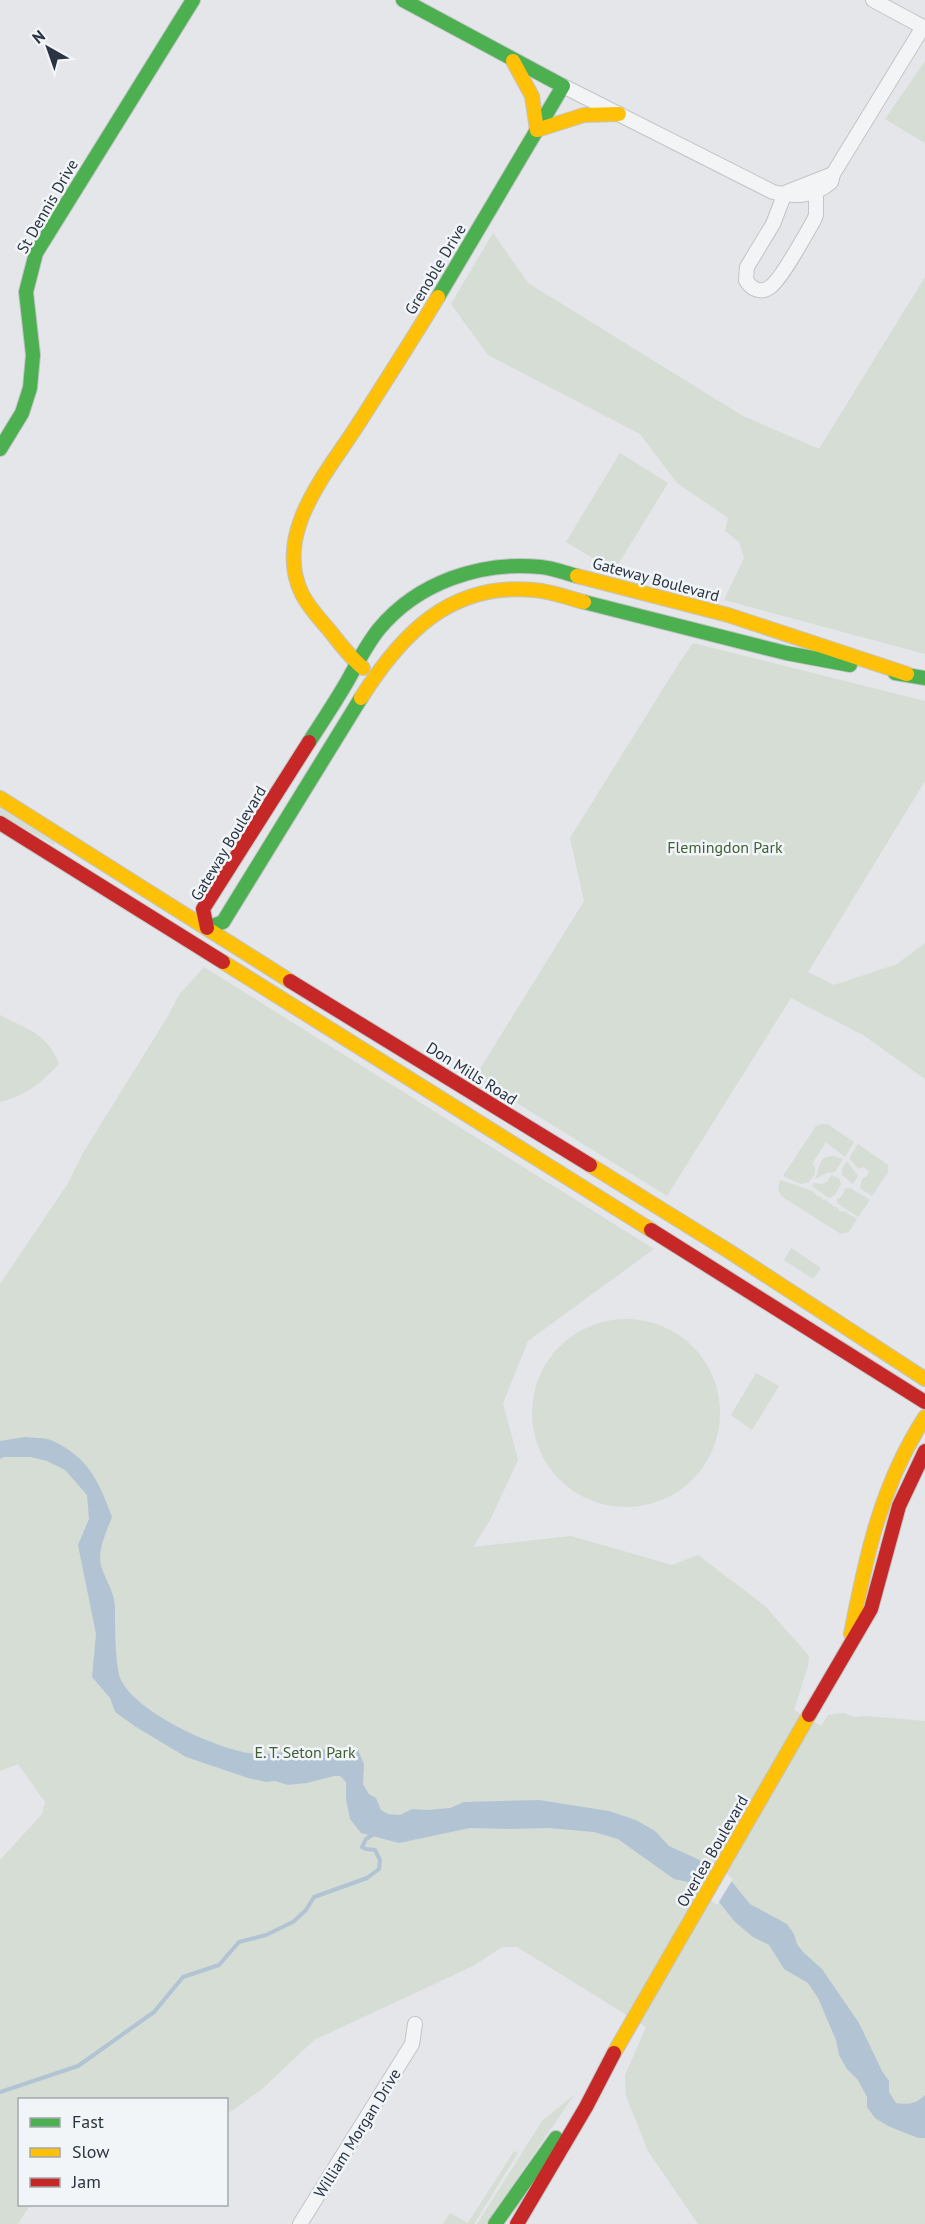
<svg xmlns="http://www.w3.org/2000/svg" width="925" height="2224" viewBox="0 0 925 2224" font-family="'PT Sans',sans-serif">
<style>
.green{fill:#d5ddd4}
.water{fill:#b2c4d4}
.pier{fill:#e4e6e9}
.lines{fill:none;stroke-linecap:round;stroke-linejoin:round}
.stream{stroke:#b2c4d4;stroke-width:4}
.street-casing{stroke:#c2c4c7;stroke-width:16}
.fast-casing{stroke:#c2c4c7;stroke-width:16}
.slow-casing{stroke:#c2c4c7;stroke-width:16}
.jam-casing{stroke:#c2c4c7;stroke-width:16}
.street{stroke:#f3f4f6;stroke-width:14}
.fast{stroke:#4caf50;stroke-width:14}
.slow{stroke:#ffc107;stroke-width:14}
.jam{stroke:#c62828;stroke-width:14}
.labels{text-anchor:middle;stroke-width:5;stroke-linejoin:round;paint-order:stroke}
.street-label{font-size:16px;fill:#2a3443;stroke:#f2f5f8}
.park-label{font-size:16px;fill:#415f37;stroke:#f2f5f8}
</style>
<rect width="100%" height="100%" fill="#e4e6e9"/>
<g class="green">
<polygon points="925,61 925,143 885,119"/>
<polygon points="493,233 528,283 743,416 819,449 925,277 925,654 724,600 744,558 739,542 725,531 728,518 677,483 640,434 488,355 451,304"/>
<polygon points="620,453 668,483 614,571 566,542"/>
<polygon points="693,643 925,701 925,781 808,972 834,985 897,964 925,943 925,1079 863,1035 791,998 667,1196 475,1077 584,901 570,838 676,668"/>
<polygon points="0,808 55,843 54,845 0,815"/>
<polygon points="204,967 654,1249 528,1341 503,1403 518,1460 490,1520 473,1547 571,1536 672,1565 698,1555 765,1606 809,1656 808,1666 794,1710 821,1726 828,1715 844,1713 854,1717 865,1716 925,1721 925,2224 698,2224 648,2151 626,2096 625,2075 646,2027 517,1947 502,1947 473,1966 314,2040 261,2090 227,2114 226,2100 20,2100 20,2204 30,2205 18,2224 0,2224 0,1860 42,1814 45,1802 18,1764 0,1771 0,1284 67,1185 83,1153 168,1016 179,995"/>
<path d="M0 1015C26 1029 48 1034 59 1064 41 1083 25 1096 0 1102Z"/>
<polygon points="821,1124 827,1124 854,1142 845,1157 826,1142 812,1164 815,1166 815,1174 809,1182 801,1184 783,1176 816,1126"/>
<polygon points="858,1144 888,1165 888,1172 872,1196 860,1188 862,1179 867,1176 869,1171 863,1167 858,1169 849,1158"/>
<path d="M833 1156 843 1159 835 1172 826 1173 815 1179C821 1168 817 1156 833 1156Z"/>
<polygon points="847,1161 858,1176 853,1184 842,1175 842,1169"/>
<polygon points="831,1175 839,1178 841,1184 835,1195 829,1198 812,1186 814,1183 822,1184 828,1181"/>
<polygon points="780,1180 813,1191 818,1197 819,1195 824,1201 825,1199 830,1204 833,1204 832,1206 839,1208 838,1210 842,1212 844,1211 857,1219 849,1232 841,1234 781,1196 778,1188"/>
<polygon points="850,1188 870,1200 858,1217 837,1203 837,1199 840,1198 844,1192 844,1189"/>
<polygon points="791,1248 821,1268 813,1279 784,1260"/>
<circle cx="626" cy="1413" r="94"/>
<polygon points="756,1373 779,1386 752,1430 731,1415"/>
<polygon points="574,2095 486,2224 477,2224 542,2121"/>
<polygon points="514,2151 518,2153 474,2224 443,2224 450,2213 468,2223"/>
</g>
<path class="water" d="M25 1437C33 1438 45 1437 53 1441 89 1458 99 1482 112 1517 106 1533 96 1552 102 1569 108 1585 114 1591 115 1608 115 1624 115 1668 121 1680 137 1713 215 1748 249 1753 267 1756 282 1752 299 1750 319 1749 338 1749 358 1750L364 1764 363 1784 369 1794 376 1798 381 1810 388 1814 400 1815 412 1809 428 1810 450 1808 464 1802 539 1800 609 1811 636 1820 655 1831 669 1846 715 1867 728 1877 750 1904 787 1924 794 1934 797 1944 803 1952 822 1969 859 2023 882 2071 889 2081V2092L896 2103C908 2105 916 2104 925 2095V2138H918L888 2126 875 2118 867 2107V2097L858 2080 847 2069 839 2055 836 2040 818 1998 808 1983 784 1969 769 1945 753 1937 735 1922 719 1902 692 1883 674 1879 618 1839 594 1832 548 1828 508 1829 470 1828 399 1843 361 1833 350 1819 346 1799V1782L340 1776H334L307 1783 288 1785 275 1781 266 1782 248 1778 186 1757 136 1727 115 1712 110 1698 92 1677 96 1634 78 1545 89 1519 87 1495 65 1470 47 1461 31 1457H4L0 1459V1441Z"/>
<polygon class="pier" points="706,1860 717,1864 733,1879 717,1905 691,1885"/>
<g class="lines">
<polyline class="stream" points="0,2092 78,2066 154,2012 183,1977 219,1965 239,1942 266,1935 293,1922 306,1910 314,1897 367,1878 379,1869 380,1860 375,1850 366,1849 362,1847 366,1839 374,1834"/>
<g class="street-casing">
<g id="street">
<polyline points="873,0 925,28"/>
<path d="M563 86 773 192C794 197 814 197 831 182L833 174 923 27"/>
<polyline points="787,192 833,174"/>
<path d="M785 193 773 224 747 267 746 280C751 289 761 294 770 287 781 280 806 234 814 220L816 215V192"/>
<polyline points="300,2224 412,2044 415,2024"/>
</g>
</g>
<g class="fast-casing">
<g id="fast">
<polyline points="403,0 563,86 438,297"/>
<polyline points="0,449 22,413 30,388 33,355 26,292 36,253 193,0"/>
<polyline points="584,602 786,653 850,665"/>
<polyline points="895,673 925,678"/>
<path d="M309 742C322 722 336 701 348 680 358 662 366 645 379 629 418 582 481 561 541 567 553 568 565 573 577 576"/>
<polyline points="207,928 223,922 361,698"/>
<polyline points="495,2224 556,2138"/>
</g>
</g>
<g class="slow-casing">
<g id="slow">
<polyline points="513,61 532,96 537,130"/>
<polyline points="537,130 584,115 619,114"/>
<polyline points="577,576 728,615 907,674"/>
<path d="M363 668C350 657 340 644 330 631 320 619 309 608 302 594 273 535 325 475 355 429 383 385 411 342 438 297"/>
<path d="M361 698C402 633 451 582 534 590 551 591 568 598 584 602"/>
<polyline points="0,798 290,981"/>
<polyline points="223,962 651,1230"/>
<polyline points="590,1165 727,1250 925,1379"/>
<path d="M851 1634C866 1556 881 1485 925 1417"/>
<polyline points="614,2053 809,1715"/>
</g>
</g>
<g class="jam-casing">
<g id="jam">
<polyline points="0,823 223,962"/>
<polyline points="207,928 203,909 309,742"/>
<polyline points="290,981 590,1165"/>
<polyline points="651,1230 925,1402"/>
<polyline points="809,1715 871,1609 899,1506 925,1451"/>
<polyline points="517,2224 586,2107 614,2053"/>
</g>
</g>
<use href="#street" class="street"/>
<use href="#fast" class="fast"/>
<use href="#slow" class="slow"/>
<use href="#jam" class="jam"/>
</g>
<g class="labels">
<g class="street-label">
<text transform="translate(47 206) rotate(-60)" y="6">St Dennis Drive</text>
<text transform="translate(435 269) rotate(-59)" y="6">Grenoble Drive</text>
<text transform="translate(656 579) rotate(15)" y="6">Gateway Boulevard</text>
<text transform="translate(228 843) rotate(-59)" y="6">Gateway Boulevard</text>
<text transform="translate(472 1073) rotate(32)" y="6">Don Mills Road</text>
<text transform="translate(712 1851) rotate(-60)" y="6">Overlea Boulevard</text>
<text transform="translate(357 2133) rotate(-58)" y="6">William Morgan Drive</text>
</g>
<g class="park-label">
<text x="725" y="853">Flemingdon Park</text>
<text x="305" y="1758">E. T. Seton Park</text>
</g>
</g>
<rect x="18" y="2098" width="210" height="108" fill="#f2f5f8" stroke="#a2a8b0" stroke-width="1.5"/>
<rect x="30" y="2118" width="30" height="9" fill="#4caf50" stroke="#a2a8b0" stroke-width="1.5"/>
<text x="72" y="2128" font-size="18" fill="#2a3443">Fast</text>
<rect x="30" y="2148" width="30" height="9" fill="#ffc107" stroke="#a2a8b0" stroke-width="1.5"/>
<text x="72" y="2158" font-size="18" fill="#2a3443">Slow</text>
<rect x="30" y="2178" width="30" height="9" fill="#c62828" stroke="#a2a8b0" stroke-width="1.5"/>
<text x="72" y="2188" font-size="18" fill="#2a3443">Jam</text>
<g transform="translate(48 48) rotate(320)" stroke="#f2f5f8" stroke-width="4.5" paint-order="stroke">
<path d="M0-4.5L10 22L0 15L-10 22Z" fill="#2a3443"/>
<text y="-9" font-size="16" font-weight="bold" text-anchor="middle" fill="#2a3443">N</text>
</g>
</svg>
